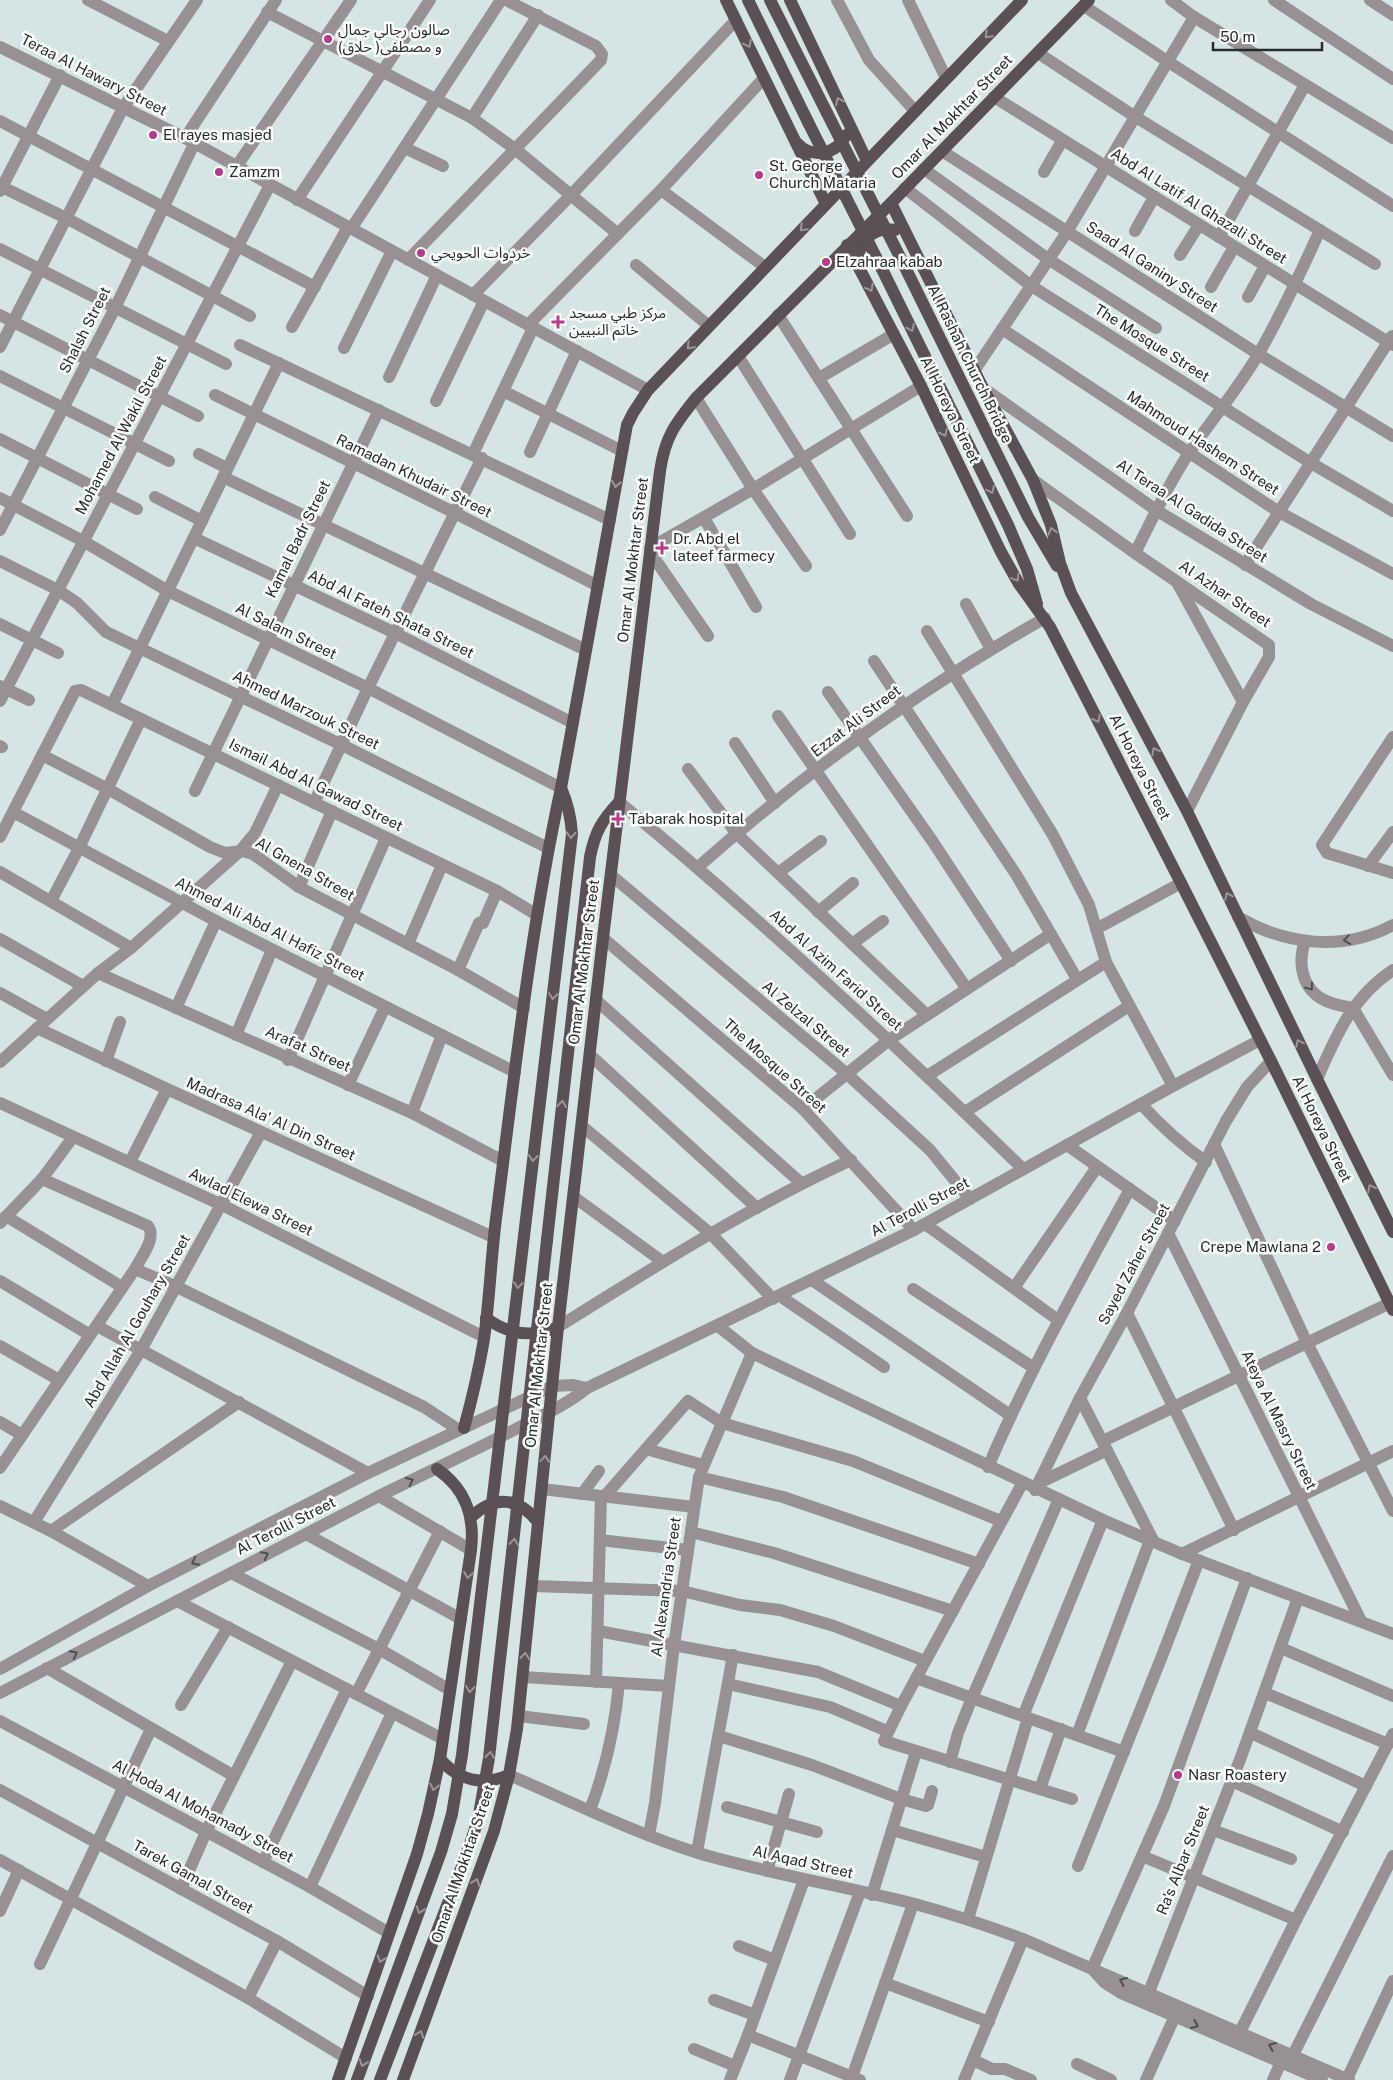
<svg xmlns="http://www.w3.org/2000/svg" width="1393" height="2080" viewBox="0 0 1393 2080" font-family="'Public Sans','Noto Sans Arabic',sans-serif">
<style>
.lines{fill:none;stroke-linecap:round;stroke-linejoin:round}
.minor{stroke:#979194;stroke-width:12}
.major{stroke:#5a5055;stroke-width:12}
.major-bridge{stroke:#5a5055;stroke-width:12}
.oneway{stroke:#9c9699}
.oneway2{stroke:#4e4f50}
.poi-dot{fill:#b73b8c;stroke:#fff;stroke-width:2}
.labels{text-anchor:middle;stroke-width:5;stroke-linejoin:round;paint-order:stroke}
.poi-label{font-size:15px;fill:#262c2c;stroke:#fff;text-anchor:start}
.street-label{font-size:15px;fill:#262c2c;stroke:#fff}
</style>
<rect width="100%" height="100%" fill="#d5e5e4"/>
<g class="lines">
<g class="minor">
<polyline points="88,0 168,41"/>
<polyline points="837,0 869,60 915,111"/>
<polyline points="908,0 946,78"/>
<polyline points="1171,0 1194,17 1393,138"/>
<polyline points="1274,0 1393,79"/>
<polyline points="1370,0 1393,15"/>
<polyline points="1084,6 1167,61 1393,206"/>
<polyline points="267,12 472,118 515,149 618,234"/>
<polyline points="0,47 185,138 648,390"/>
<polyline points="1038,53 1134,116 1375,264"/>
<polyline points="994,97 1393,345"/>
<polyline points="472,118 538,15"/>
<polyline points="0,121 315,287"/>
<polyline points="185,138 276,0"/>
<polyline points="405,148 443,166"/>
<polyline points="942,151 1258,354 1393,436"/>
<polyline points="236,167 351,0"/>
<polyline points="924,169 1048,259 1156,328"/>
<polyline points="1044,172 1062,141"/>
<polyline points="0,186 66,218 250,316"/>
<polyline points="905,188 1030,285 1311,463 1393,511"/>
<polyline points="661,190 765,267"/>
<polyline points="0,191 60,75"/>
<polyline points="297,200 430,0"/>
<polyline points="351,229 501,0"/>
<polyline points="1135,231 1154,197"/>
<polyline points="1219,237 1305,85"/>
<polyline points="0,249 226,364"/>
<polyline points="1180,255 1199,225"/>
<polyline points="408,260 601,60 602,54 596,46 506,0"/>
<polyline points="636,265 709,326"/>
<polyline points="1211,287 1234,247"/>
<polyline points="473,295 572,194 736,20"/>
<polyline points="1248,297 1265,266"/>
<polyline points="0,315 198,416"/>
<polyline points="778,315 907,516"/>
<polyline points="528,325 661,190 764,78"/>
<polyline points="292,327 348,227"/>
<polyline points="1002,329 1279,512 1393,574"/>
<polyline points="240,345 610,520"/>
<polyline points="0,347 123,108 197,0"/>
<polyline points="344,348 392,251"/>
<polyline points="738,356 850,534"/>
<polyline points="974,371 1067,232 1194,17"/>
<polyline points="0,376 169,461"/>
<polyline points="389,377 437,275"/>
<polyline points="819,378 894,334"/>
<polyline points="983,388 1156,510 1311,604 1393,646"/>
<polyline points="503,391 622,451"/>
<polyline points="215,395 455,513 598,586"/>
<polyline points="696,398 753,489 806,566"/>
<polyline points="436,401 484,301"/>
<polyline points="0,439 137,509"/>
<polyline points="530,452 577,351"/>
<polyline points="199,454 227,468"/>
<polyline points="473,454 533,328"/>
<polyline points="223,477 586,650"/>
<polyline points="1033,480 1135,553 1269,645 1269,657 1243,702 1187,811"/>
<polyline points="155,497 202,521"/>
<polyline points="0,498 83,541 168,591 368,688 561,788"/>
<polyline points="704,518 756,607"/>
<polyline points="0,530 115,308 194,144"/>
<polyline points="194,538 395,633 573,723"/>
<polyline points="650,548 753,489 921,386"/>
<polyline points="650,552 708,636"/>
<path d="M1135 553C1152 520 1168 484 1189 453 1212 419 1239 388 1259 353 1282 313 1301 272 1320 230"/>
<polyline points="0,561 58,590 77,603 106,632 342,745 548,848"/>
<polyline points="1245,565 1392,336"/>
<polyline points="1178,584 1243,702"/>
<polyline points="966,604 991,649"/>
<polyline points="0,624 58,653"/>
<polyline points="927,631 1053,835 1089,905 1106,962 1173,1086"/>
<polyline points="874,661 1017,876 1077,979"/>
<polyline points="0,686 29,700"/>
<polyline points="828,692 933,842 1011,961"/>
<polyline points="0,701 270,185"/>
<polyline points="112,705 279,363"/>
<polyline points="778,716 967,989"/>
<polyline points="1393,737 1322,845 1327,853 1393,873"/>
<polyline points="735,743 775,803"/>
<polyline points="0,746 2,747"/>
<polyline points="42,755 108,789 210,847 225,853 242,851 253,854 299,887 458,970 524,1008"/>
<polyline points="688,769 736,833 927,1015"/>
<polyline points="195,791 379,410"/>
<path d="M619 802C760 918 893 1042 1023 1169"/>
<polyline points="314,803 368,688 482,458"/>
<polyline points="13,812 216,921 515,1072"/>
<polyline points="0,837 75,691 81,690 497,891 537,915"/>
<polyline points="1368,866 1393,832"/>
<path d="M698 867C806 772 919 689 1045 618"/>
<polyline points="0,872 131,948"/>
<polyline points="778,873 821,841"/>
<polyline points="611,875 846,1073 930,1150 970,1199"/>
<polyline points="299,887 332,811"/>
<polyline points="51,901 79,848 141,719"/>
<polyline points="818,912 853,883"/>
<path d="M1238 917C1285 945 1343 952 1393 925"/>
<polyline points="1096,929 1181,883"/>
<polyline points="603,938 803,1109 914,1230"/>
<polyline points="0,939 83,986"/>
<path d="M1305 941C1297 964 1302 990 1326 1001 1335 1005 1344 1006 1353 1008L1393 1075"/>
<polyline points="408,944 442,865"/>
<polyline points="852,944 883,921"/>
<polyline points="458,970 479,923 483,923 497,891"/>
<polyline points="98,973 412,1113 503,1161"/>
<polyline points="0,993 47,1019"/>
<polyline points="596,1000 801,1183"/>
<polyline points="176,1008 216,921"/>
<polyline points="37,1028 167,1089 493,1237"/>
<polyline points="236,1035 272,950"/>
<polyline points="590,1055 757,1208"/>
<polyline points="288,1060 386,838"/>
<polyline points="106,1061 120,1022"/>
<polyline points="0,1062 98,973 131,948 239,852 255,833 278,785"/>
<polyline points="927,1076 1106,962"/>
<path d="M1317 1079C1336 1036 1352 997 1393 970"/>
<polyline points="348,1085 385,1007"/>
<polyline points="0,1103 222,1205 484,1337"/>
<path d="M1141 1104C1161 1126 1182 1145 1206 1162"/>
<polyline points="803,1109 889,1040 1051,934"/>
<polyline points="965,1112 1129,1006"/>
<polyline points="412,1113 442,1035"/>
<polyline points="582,1126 711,1234 773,1299"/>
<polyline points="1214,1144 1307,1343 1393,1511"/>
<polyline points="1067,1145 1175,1221"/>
<polyline points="130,1162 167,1089"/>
<polyline points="574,1197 663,1262"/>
<polyline points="6,1216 122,1287"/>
<polyline points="0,1223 42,1179 73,1137"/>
<polyline points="925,1224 1058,1320"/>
<polyline points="1168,1233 1361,1621"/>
<polyline points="135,1269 177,1287 424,1407 459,1430"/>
<polyline points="812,1280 1010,1415"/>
<polyline points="0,1281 90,1335"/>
<polyline points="1014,1288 1097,1167"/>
<polyline points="913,1289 1034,1368"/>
<polyline points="780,1296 884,1367"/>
<polyline points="1127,1313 1234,1530"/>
<polyline points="97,1326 368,1473"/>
<polyline points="718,1326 752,1353 1103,1520 1182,1554 1393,1634"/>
<path d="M558 1327C654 1267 749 1207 851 1160"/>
<polyline points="0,1346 59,1380"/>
<polyline points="1080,1398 1154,1542"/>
<polyline points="0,1422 22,1435"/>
<polyline points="1103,1441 1390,1303"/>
<polyline points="646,1449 703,1465"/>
<path d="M988 1467C1029 1371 1080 1281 1130 1189"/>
<path d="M0 1468 135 1269C141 1257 157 1238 148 1226L42 1179"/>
<polyline points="699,1477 783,1497 979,1564"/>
<polyline points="1039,1483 1107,1450"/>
<polyline points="1022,1484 901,1706 884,1741 1072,1799"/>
<polyline points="542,1489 694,1507"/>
<polyline points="1035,1490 1080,1398 1127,1313 1226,1121 1247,1087 1271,1061"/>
<polyline points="582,1494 599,1471"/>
<polyline points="379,1496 471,1550"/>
<polyline points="604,1497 688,1401 722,1423 853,1461 1001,1521"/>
<polyline points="0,1506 51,1531 148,1586"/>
<polyline points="34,1522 141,1350 261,1132"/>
<polyline points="51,1531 239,1402"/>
<polyline points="691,1532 774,1553 953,1611"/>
<polyline points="306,1534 461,1619"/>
<polyline points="600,1540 688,1550"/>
<polyline points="1182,1554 1393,1451"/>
<polyline points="231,1573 379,1649 450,1690"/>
<polyline points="533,1586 682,1591 740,1605 780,1610 834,1626 925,1661"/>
<polyline points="177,1601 443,1739"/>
<polyline points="598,1631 818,1672 901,1706"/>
<polyline points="1281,1648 1393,1696"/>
<polyline points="47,1668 234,1776"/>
<polyline points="0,1669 148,1586 368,1473 553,1386 573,1385 587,1388"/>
<polyline points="523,1677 669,1686"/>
<polyline points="916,1678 1124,1752"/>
<polyline points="596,1682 601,1496"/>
<polyline points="728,1684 830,1707 887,1731"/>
<path d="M0 1693 379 1496C424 1474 469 1453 514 1430 539 1417 565 1406 587 1388L914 1230 1173 1086 1260 1040"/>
<polyline points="1265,1693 1388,1744"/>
<polyline points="356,1694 440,1531"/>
<polyline points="181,1705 228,1627"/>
<polyline points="519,1716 584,1724"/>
<polyline points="1023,1716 1103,1520"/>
<polyline points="0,1721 310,1887 389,1933"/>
<polyline points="1251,1733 1366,1786"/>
<polyline points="1077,1735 1150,1540"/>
<polyline points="719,1736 812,1765 901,1799 926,1806 928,1805 932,1791"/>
<polyline points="950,1762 958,1733 972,1698 1059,1499"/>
<path d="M509 1775C572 1802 634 1833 698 1853 770 1874 843 1886 915 1904 952 1914 988 1926 1023 1939L1349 2080"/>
<polyline points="1232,1781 1343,1832"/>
<polyline points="1040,1789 1061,1729"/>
<polyline points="0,1790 277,1941 368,1996"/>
<polyline points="727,1807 817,1832"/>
<path d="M590 1810C606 1768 615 1728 619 1683"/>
<polyline points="892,1830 986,1857"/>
<polyline points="1213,1830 1291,1859"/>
<polyline points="649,1835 655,1803 674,1645 699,1477 752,1353"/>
<polyline points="697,1852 733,1655"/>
<polyline points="1142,1856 1296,1920"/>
<polyline points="0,1860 248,1998 346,2058"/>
<polyline points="263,1862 347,1689"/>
<polyline points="1078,1866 1162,1656 1199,1560"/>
<polyline points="767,1871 789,1794"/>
<polyline points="310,1887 392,1713"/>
<polyline points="181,1889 206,1832 292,1661"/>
<polyline points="872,1895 916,1752"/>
<polyline points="0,1911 19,1870"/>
<polyline points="968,1919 1028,1718"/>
<polyline points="739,1946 775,1960"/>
<polyline points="40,1964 151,1729"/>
<polyline points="1092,1969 1164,1806 1247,1578"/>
<polyline points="1094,1971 1105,1983 1121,1993 1322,2080"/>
<polyline points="885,1983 989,2022"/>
<polyline points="1149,1992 1241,1757 1298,1598"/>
<polyline points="248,1998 277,1941"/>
<polyline points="714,2000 755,2015"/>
<polyline points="1240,2032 1296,1920 1393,1734"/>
<polyline points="748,2035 860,2080"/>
<polyline points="694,2049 735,2066"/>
<polyline points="1293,2055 1393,1856"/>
<polyline points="973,2060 992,2069 1005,2069 1031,2080"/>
<polyline points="1077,2064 1111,2080"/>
<polyline points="1347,2079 1393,1981"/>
<polyline points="730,2080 748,2035 804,1880"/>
<polyline points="790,2080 860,1892"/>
<polyline points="851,2080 913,1904"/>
<polyline points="964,2080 1023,1939"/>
<polyline points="1146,2080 1175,2016"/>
<polyline points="1273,2080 1281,2062"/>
</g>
<g class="major">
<polyline points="726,0 826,204"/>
<polyline points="748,0 808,122"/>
<polyline points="770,0 827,113"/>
<polyline points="790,0 867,161"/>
<path d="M797 143C812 159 836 155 846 135"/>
<polyline points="891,203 983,388 1033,480 1051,525 1060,563 1071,593 1187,811 1317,1079 1393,1232"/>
<polyline points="847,245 921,386 1001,552 1019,584 1050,627 1181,883 1271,1061 1393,1310"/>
<polyline points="901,259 1028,517 1057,566"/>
<path d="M859 265C856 243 873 226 895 230"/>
<polyline points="882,269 1008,525 1027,569 1037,604"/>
<path d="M524 1236 572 834C571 817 568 804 561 788"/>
<path d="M547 1240 590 857C595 832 602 820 619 802"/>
<path d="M486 1318C509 1335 532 1338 558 1327"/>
<path d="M464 1428C472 1399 479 1369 484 1339 490 1297 491 1254 497 1211 515 1070 531 927 561 788L627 425 633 413 648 390 1022 0"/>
<path d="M471 1517C495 1495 518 1497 538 1522"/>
<path d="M440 1759C459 1781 483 1786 509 1775"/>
<path d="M338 2080 417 1854 428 1814 440 1759 471 1550C475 1516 466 1489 437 1469"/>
<polyline points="357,2080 441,1852 452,1814"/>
<polyline points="380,2080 466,1856 478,1820"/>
<path d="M403 2080 494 1831 509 1775 517 1729 558 1327 603 938 660 471C665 437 675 424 696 398L891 203 1089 0"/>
</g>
<g class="major-bridge">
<polyline points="827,113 901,259"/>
<polyline points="808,122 882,269"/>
<polyline points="452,1814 462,1755 524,1236"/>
<polyline points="478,1820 489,1758 547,1240"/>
</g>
</g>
<defs><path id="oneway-chevron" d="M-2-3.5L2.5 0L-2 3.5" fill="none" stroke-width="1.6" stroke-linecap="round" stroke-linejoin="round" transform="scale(1.25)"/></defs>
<g class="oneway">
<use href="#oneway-chevron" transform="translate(988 35) rotate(134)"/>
<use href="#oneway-chevron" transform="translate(748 44) rotate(64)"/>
<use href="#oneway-chevron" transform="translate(839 101) rotate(-116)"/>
<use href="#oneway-chevron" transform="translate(803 228) rotate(134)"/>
<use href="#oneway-chevron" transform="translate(870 288) rotate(62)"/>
<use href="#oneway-chevron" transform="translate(911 328) rotate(64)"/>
<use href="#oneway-chevron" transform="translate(690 346) rotate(134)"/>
<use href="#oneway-chevron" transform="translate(944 433) rotate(64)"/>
<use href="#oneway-chevron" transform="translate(616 484) rotate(100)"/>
<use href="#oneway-chevron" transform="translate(991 490) rotate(64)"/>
<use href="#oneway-chevron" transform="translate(1052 531) rotate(-105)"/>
<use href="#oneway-chevron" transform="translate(1016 578) rotate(59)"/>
<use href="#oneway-chevron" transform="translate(1097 719) rotate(63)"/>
<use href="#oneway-chevron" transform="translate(1155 751) rotate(-118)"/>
<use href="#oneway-chevron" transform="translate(571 835) rotate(93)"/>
<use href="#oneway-chevron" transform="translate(1228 896) rotate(-116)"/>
<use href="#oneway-chevron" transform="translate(553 996) rotate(97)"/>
<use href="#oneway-chevron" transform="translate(1299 1043) rotate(-116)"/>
<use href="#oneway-chevron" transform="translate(562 1104) rotate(-84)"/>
<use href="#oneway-chevron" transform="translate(533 1158) rotate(97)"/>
<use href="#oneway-chevron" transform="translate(1371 1188) rotate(-117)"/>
<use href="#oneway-chevron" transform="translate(518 1285) rotate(97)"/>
<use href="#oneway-chevron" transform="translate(545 1459) rotate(-85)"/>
<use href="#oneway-chevron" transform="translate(514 1542) rotate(-84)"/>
<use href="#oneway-chevron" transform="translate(468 1575) rotate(99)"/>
<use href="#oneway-chevron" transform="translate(525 1656) rotate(-84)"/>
<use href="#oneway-chevron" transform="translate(470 1689) rotate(97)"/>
<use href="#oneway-chevron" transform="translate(490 1755) rotate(-83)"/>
<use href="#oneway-chevron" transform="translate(434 1787) rotate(102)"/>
<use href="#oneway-chevron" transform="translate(476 1882) rotate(-70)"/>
<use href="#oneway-chevron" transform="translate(420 1910) rotate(110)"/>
<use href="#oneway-chevron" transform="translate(381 1959) rotate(109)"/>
<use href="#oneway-chevron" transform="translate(420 2034) rotate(-70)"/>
<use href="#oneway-chevron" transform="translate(363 2063) rotate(110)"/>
</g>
<g class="oneway2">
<use href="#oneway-chevron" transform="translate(1347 940) rotate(171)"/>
<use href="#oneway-chevron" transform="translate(1310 987) rotate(53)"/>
<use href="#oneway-chevron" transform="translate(410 1481) rotate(-24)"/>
<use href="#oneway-chevron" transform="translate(265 1555) rotate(-27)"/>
<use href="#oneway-chevron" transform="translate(195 1562) rotate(153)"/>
<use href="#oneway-chevron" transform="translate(74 1654) rotate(-27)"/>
<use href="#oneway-chevron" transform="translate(1123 1981) rotate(-157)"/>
<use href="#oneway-chevron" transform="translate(1195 2025) rotate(23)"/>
<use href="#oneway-chevron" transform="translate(1272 2046) rotate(-157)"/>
</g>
<g class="poi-dot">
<circle cx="328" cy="39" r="5"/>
<circle cx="153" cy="135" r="5"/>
<circle cx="219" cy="172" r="5"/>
<circle cx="759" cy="175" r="5"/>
<circle cx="421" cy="253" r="5"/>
<circle cx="826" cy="262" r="5"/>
<path d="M555.5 314.5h5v5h5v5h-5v5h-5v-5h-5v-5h5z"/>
<path d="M659.5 540.5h5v5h5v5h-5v5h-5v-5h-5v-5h5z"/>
<path d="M615.5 811.5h5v5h5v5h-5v5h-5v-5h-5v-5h5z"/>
<circle cx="1331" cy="1247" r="5"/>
<circle cx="1178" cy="1775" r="5"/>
</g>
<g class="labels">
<g class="poi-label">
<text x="338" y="35">صالون رجالي جمال<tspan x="338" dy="17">و مصطفى( حلاق)</tspan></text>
<text x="163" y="140">El rayes masjed</text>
<text x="769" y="171">St. George<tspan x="769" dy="17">Church Mataria</tspan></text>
<text x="229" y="177">Zamzm</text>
<text x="431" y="258">خردوات الحويحي</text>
<text x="836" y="267">Elzahraa kabab</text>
<text x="569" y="318">مركز طبي مسجد<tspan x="569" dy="17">خاتم النبيين</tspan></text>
<text x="673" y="544">Dr. Abd el<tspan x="673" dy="17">lateef farmecy</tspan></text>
<text x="629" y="824">Tabarak hospital</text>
<text x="1321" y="1252" text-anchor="end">Crepe Mawlana 2</text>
<text x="1188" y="1780">Nasr Roastery</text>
</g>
<g class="street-label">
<text transform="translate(94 75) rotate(27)" y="5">Teraa Al Hawary Street</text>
<text transform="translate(952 117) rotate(-46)" y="5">Omar Al Mokhtar Street</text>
<text transform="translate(1199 206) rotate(32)" y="5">Abd Al Latif Al Ghazali Street</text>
<text transform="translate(1152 267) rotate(33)" y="5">Saad Al Ganiny Street</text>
<text transform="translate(85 330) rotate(-63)" y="5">Shalsh Street</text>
<text transform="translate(1152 343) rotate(32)" y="5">The Mosque Street</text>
<text transform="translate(970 364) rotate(64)" y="5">Al Rashah Church Bridge</text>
<text transform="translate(950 410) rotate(64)" y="5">Al Horeya Street</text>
<text transform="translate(121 435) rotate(-62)" y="5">Mohamed Al Wakil Street</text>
<text transform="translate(1203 443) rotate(33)" y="5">Mahmoud Hashem Street</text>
<text transform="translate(414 476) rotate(26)" y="5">Ramadan Khudair Street</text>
<text transform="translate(1192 511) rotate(33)" y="5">Al Teraa Al Gadida Street</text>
<text transform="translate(298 539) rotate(-64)" y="5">Kamal Badr Street</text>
<text transform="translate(633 560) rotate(-83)" y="5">Omar Al Mokhtar Street</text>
<text transform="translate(1225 594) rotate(34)" y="5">Al Azhar Street</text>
<text transform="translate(391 614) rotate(26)" y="5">Abd Al Fateh Shata Street</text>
<text transform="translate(286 631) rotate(26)" y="5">Al Salam Street</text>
<text transform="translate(306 710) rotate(26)" y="5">Ahmed Marzouk Street</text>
<text transform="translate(856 721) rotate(-37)" y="5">Ezzat Ali Street</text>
<text transform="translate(1140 767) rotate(63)" y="5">Al Horeya Street</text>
<text transform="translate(316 785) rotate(26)" y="5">Ismail Abd Al Gawad Street</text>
<text transform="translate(305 869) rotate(30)" y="5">Al Gnena Street</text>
<text transform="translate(270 929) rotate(27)" y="5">Ahmed Ali Abd Al Hafiz Street</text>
<text transform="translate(584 962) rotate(-83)" y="5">Omar Al Mokhtar Street</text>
<text transform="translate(836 970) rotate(42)" y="5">Abd Al Azim Farid Street</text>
<text transform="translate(806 1019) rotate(40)" y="5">Al Zelzal Street</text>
<text transform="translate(308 1049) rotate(24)" y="5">Arafat Street</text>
<text transform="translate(775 1066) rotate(42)" y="5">The Mosque Street</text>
<text transform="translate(271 1119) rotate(24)" y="5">Madrasa Ala' Al Din Street</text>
<text transform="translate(1322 1129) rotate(64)" y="5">Al Horeya Street</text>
<text transform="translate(251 1202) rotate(26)" y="5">Awlad Elewa Street</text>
<text transform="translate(920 1207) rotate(-28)" y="5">Al Terolli Street</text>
<text transform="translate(1134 1264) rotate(-62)" y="5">Sayed Zaher Street</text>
<text transform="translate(137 1321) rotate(-60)" y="5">Abd Allah Al Gouhary Street</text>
<text transform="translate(539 1365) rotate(-84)" y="5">Omar Al Mokhtar Street</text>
<text transform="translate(1279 1420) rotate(64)" y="5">Ateya Al Masry Street</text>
<text transform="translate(286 1526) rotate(-27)" y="5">Al Terolli Street</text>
<text transform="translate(666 1587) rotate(-82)" y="5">Al Alexandria Street</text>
<text transform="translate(203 1811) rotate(28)" y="5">Al Hoda Al Mohamady Street</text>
<text transform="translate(1183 1860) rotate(-68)" y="5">Ra's Albar Street</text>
<text transform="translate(803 1862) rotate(13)" y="5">Al Aqad Street</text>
<text transform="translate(463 1864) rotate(-71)" y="5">Omar Al Mokhtar Street</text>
<text transform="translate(193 1877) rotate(29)" y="5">Tarek Gamal Street</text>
</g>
</g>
<path d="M1213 42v8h109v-8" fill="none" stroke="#262c2c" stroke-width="2.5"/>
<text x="1220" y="42" font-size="15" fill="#262c2c" stroke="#ffffff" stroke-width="4" paint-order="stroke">50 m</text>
</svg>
